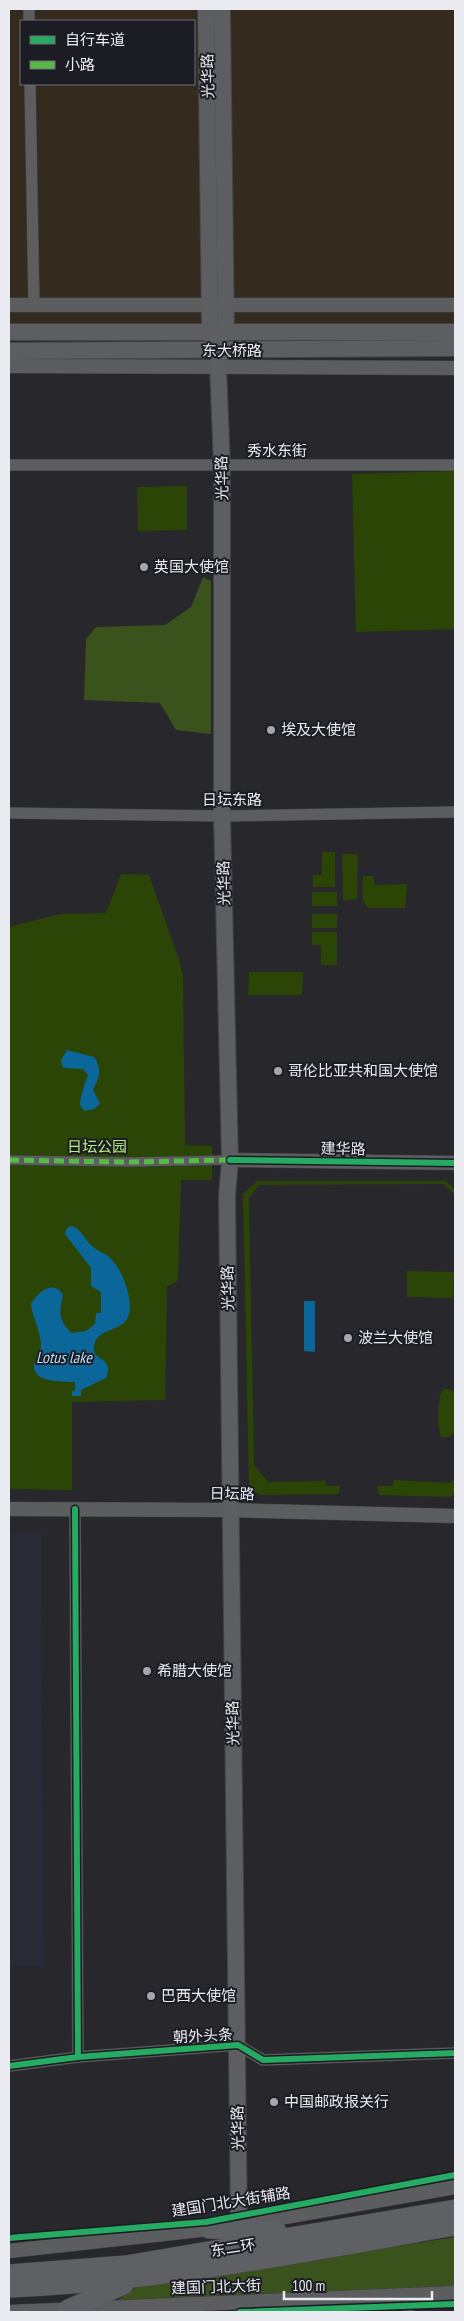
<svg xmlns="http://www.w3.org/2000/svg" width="464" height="2321" viewBox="0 0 464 2321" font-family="'PT Sans Narrow','Noto Sans SC',sans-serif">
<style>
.commercial{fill:#342b1e;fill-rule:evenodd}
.built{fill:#2a2936}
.green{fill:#2b4506}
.forest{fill:#3a531c}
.water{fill:#0b669a}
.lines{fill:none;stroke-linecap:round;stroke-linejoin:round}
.pedestrian-casing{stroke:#434347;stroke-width:10}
.minor-casing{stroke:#434347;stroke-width:12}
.tertiary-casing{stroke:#434347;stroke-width:15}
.secondary-casing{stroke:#434347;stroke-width:18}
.trunk-casing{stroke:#434347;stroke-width:20}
.pedestrian{stroke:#5b5d5e;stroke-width:9}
.minor{stroke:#5b5d5e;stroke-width:11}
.tertiary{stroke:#5b5d5e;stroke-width:14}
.secondary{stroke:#5d5e61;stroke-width:16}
.trunk{stroke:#5f6064;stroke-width:19}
.quiet{stroke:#58b947;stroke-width:5;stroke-dasharray:10 5;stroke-linecap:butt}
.cycleway-casing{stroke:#1c1c24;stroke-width:9}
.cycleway{stroke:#26ab63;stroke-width:6}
.poi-dot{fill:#a6a6ac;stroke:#1c1c24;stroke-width:2}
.labels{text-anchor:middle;stroke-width:4;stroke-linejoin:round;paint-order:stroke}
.street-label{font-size:15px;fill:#eaebf1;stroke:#1c1c24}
.poi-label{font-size:15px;fill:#eaebf1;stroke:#1c1c24;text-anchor:start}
.park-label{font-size:15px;fill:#b6ed7f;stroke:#1c1c24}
.water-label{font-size:16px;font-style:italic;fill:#b5dcfc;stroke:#1c1c24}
</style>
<rect width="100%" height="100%" fill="#27272c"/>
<path class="commercial" d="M9 9H455V347L9 343ZM21 21H194V84H21Z"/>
<polygon class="built" points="9,1532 41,1532 44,1967 9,1967"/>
<g class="green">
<polygon points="455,471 455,629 356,632 352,474"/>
<polygon points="187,486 187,530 138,531 137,487"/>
<polygon points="322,852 335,852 335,887 313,887 313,875 322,875"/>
<polygon points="342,854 358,854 357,899 343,900"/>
<polygon points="121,874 149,875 180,962 183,976 185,1145 212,1146 212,1180 181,1180 178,1281 167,1286 165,1400 72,1402 72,1490 9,1489 9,927 60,914 106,913"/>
<polygon points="363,876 373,876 375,885 407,884 405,908 368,908 363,901"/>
<rect x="312" y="892" width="25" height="14"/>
<rect x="312" y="914" width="25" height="14"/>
<polygon points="312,932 337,932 337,965 321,965 321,945 312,945"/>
<polygon points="249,972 303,972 302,995 248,995"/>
<polygon points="257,1181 446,1181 455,1189 455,1195 444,1184 259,1185 249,1198 254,1465 268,1482 326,1481 326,1486 340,1486 339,1494 259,1495 249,1486 243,1194"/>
<polygon points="407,1271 454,1272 453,1298 407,1297"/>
<path d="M447 1389 455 1391V1432L449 1437H441C437 1425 437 1402 442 1390Z"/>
<polygon points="455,1478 455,1493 451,1497 379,1495 377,1486 393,1486 393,1480 451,1483"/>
</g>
<g class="forest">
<polygon points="203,577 211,581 211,734 176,730 160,703 84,700 86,639 96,627 165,625 191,607"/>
<polygon points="455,2237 455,2286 118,2300 137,2287"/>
</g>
<g class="water">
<path d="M67 1050 94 1057C102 1068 100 1078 93 1089L100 1104 94 1109 84 1111 80 1105C80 1098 85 1082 88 1075L83 1069 63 1068 61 1060Z"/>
<path d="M71 1226C81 1228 85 1240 92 1246 98 1252 106 1253 111 1259 122 1269 136 1304 127 1319 119 1332 96 1328 94 1347 92 1362 115 1356 106 1378L81 1390V1396H72V1391H75V1382C64 1382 31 1383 34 1364 36 1357 41 1353 41 1345 41 1331 32 1318 31 1304 38 1292 53 1279 63 1295 59 1312 58 1319 71 1333L86 1331 95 1324 96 1313H101V1292L91 1286V1268L65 1234 67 1228Z"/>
<polygon points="304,1301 315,1301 315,1352 304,1351"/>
</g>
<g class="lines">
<g class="pedestrian-casing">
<polyline id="pedestrian" points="9,1160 130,1162 230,1160"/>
</g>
<g class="minor-casing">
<g id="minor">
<polyline points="29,9 29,21"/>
<polyline points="30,84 34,305"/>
<polyline points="9,465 455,465"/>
<polyline points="9,813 222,816 455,812"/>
<polyline points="75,1509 78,2057"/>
<polyline points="9,2066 78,2057 238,2045 263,2060 455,2053"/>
<polyline points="408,2295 408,2312"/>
</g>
</g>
<g class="tertiary-casing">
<g id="tertiary">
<polyline points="9,305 455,305"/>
<polyline points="9,366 455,368"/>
<polyline points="230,1160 455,1163"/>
<polyline points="9,1509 230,1510 455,1516"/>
<polyline points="247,2224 455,2187"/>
<polyline points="9,2251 218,2228"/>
<polyline points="9,2312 455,2293"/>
</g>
</g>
<g class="secondary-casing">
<g id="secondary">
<polyline points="206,9 210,332 220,351 218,366 222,466 222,816 230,1160 227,1196 239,2226"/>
<polyline points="222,9 226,333"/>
<polyline points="9,332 455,332"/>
<polyline points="9,351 455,348"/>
</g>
</g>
<g class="trunk-casing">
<g id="trunk">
<polyline points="209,2229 277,2231"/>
<polyline points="9,2274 126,2265 455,2209"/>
<path d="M9 2288C159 2282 307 2252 455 2226"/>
<polyline points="68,2309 124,2285"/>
</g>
</g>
<use href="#pedestrian" class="pedestrian"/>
<use href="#minor" class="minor"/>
<use href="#tertiary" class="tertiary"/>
<use href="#secondary" class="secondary"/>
<use href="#trunk" class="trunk"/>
<polyline class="quiet" points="9,1160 130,1162 230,1160"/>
<g class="cycleway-casing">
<g id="cycleway">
<polyline points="230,1160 455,1163"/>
<polyline points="75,1509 78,2057"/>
<polyline points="9,2066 78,2057 238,2045 263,2060 455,2053"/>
<polyline points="9,2238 206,2222 455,2175"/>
<polyline points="240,2312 455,2304"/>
</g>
</g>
<use href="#cycleway" class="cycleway"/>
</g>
<g class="poi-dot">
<circle cx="144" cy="567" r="5"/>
<circle cx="271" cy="730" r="5"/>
<circle cx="278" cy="1071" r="5"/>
<circle cx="348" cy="1338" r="5"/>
<circle cx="147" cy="1671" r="5"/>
<circle cx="151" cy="1996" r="5"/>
<circle cx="274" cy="2102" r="5"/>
</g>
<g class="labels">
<g class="street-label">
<text transform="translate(208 76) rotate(-91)" y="5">光华路</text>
<text x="232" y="356">东大桥路</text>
<text x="277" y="456">秀水东街</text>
<text transform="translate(222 478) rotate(-91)" y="5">光华路</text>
<text x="232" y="805">日坛东路</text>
<text transform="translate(224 883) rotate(-91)" y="5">光华路</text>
<text transform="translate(343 1149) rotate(1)" y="5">建华路</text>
<text transform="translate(228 1288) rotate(-91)" y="5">光华路</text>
<text transform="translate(232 1494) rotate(1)" y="5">日坛路</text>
<text transform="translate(233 1723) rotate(-91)" y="5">光华路</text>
<text transform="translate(203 2036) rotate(-3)" y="5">朝外头条</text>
<text transform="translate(238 2128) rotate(-91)" y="5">光华路</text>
<text transform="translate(231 2202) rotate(-9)" y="5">建国门北大街辅路</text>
<text transform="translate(233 2248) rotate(-9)" y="5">东二环</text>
<text transform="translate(216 2287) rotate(-2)" y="5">建国门北大街</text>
</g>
<g class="poi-label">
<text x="154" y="572">英国大使馆</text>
<text x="281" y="735">埃及大使馆</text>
<text x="288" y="1076">哥伦比亚共和国大使馆</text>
<text x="358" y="1343">波兰大使馆</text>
<text x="157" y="1676">希腊大使馆</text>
<text x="161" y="2001">巴西大使馆</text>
<text x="284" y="2107">中国邮政报关行</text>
</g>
<g class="park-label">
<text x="97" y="1152">日坛公园</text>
</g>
<g class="water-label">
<text x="64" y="1363">Lotus lake</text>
</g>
</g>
<rect width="464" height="2321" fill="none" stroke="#eaebf1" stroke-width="20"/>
<rect x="20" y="20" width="175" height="65" fill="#1c1c24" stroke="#6e6f76"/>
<rect x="30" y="36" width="25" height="8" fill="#26ab63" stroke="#6e6f76"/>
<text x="65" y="45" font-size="15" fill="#eaebf1">自行车道</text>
<rect x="30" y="61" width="25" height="8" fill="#58b947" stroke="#6e6f76"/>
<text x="65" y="70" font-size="15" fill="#eaebf1">小路</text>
<path d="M284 2291v8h148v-8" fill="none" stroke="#eaebf1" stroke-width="2.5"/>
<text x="292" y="2291" font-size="15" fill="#eaebf1" stroke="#1c1c24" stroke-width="4" paint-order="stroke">100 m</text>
</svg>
